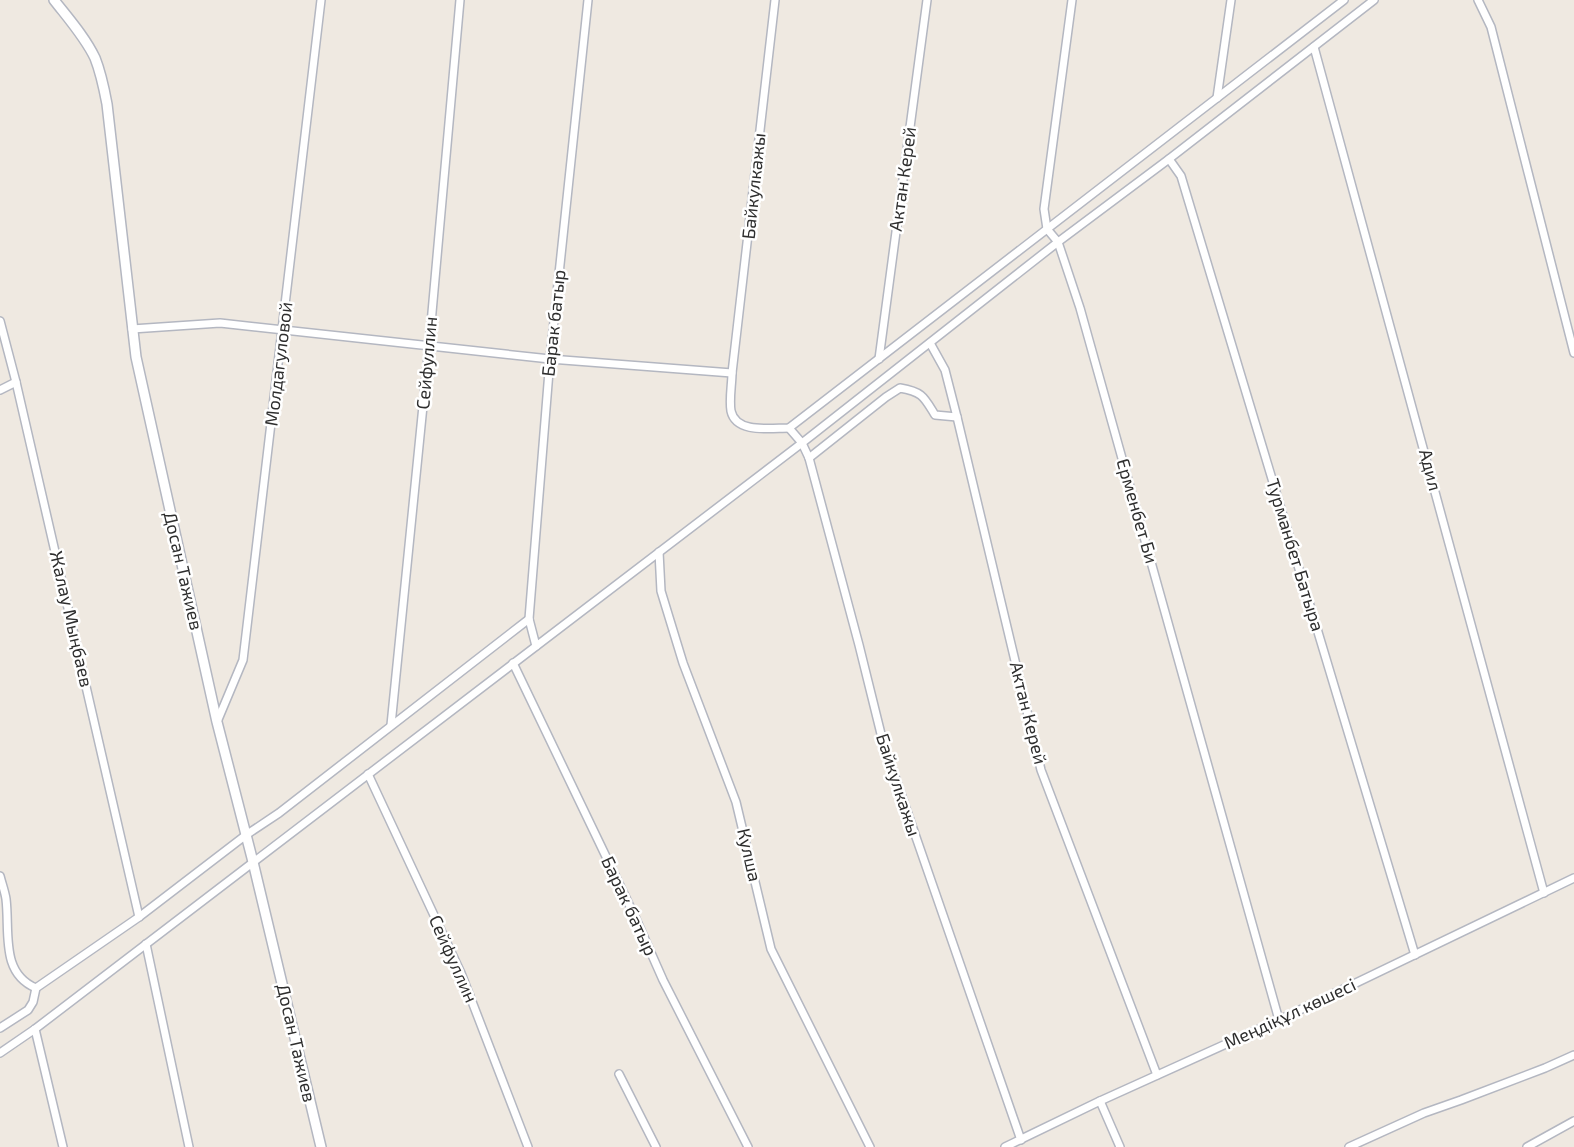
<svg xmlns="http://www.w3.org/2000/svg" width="1574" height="1147" viewBox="0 0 1574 1147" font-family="'Exo 2',sans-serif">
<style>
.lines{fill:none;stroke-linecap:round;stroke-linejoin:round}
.street-casing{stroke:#b4b7c1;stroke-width:10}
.secondary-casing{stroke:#b4b7c1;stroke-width:12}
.street{stroke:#fff;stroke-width:7}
.secondary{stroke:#fff;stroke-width:9}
.labels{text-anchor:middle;stroke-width:5;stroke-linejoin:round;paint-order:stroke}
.street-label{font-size:18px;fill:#2e2e2e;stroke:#fff}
</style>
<rect width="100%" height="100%" fill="#efe9e1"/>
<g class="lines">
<g class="street-casing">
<g id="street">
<path d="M775 0 732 373C732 384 729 399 731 411 736 434 771 428 789 428L1344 0"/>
<polyline points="1072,0 1044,209 1047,229 1058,242 1080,308 1279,1020"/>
<polyline points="1478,0 1491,27 1574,353"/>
<polyline points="1314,47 1544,893"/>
<polyline points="1217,98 1231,0"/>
<polyline points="1169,159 1181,176 1415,955"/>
<polyline points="0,321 16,382 139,917"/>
<polyline points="132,329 220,323 550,359 732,373"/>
<polyline points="930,343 945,370 957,417 1041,770 1157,1075"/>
<polyline points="879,359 927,0"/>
<polyline points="0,390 16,382"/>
<polyline points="789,428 802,443 809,458 859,645 883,742 1021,1140"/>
<path d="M809 458 886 397 900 388C923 392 924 397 935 415L957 417"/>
<polyline points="659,552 661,591 683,663 736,802 771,949 870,1147"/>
<polyline points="536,646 529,619 550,359 588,0"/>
<polyline points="513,663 636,919 663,980 748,1147"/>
<polyline points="217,722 243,660 321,0"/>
<polyline points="391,725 429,346 460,0"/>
<polyline points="368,774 461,973 528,1147"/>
<path d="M0 876C2 884 5 892 6 899 10 932 0 973 36 988"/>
<polyline points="146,944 189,1147"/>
<polyline points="0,1028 28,1010 33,1002 36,988 139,917 246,835 279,813 529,619"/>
<polyline points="35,1029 63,1147"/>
<polyline points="0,1053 35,1029 802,443 1058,242 1169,159 1374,0"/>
<polyline points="619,1074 656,1147"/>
<polyline points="1100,1101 1120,1147"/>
<polyline points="1005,1147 1100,1101 1279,1020 1574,878"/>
<polyline points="1349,1147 1424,1113 1461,1100 1545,1068 1574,1055"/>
<polyline points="1527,1147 1574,1121"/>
</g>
</g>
<g class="secondary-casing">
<path id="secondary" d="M54 0C68 18 85 37 95 58 101 73 104 88 107 104L136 357 217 722 253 862 321 1147"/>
</g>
<use href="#street" class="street"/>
<use href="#secondary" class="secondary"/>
</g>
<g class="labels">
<g class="street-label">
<text transform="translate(903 179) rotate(-82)" y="6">Актан Керей</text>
<text transform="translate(754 186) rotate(-84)" y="6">Байкулкажы</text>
<text transform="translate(554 323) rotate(-84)" y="6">Барак батыр</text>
<text transform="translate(427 363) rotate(-85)" y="6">Сейфуллин</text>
<text transform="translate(279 364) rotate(-83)" y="6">Молдагуловой</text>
<text transform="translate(1430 470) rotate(75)" y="6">Адил</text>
<text transform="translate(1137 511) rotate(74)" y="6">Ерменбет Би</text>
<text transform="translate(1295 555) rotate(73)" y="6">Турманбет Батыра</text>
<text transform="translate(183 571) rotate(77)" y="6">Досан Тажиев</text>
<text transform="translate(71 619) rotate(77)" y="6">Жалау Мыңбаев</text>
<text transform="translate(1028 713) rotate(76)" y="6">Актан Керей</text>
<text transform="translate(898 785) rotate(72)" y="6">Байкулкажы</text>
<text transform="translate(749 855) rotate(77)" y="6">Кулша</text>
<text transform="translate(629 906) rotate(65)" y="6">Барак батыр</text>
<text transform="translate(453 959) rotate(66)" y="6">Сейфуллин</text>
<text transform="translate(1290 1014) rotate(-25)" y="6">Меңдіқұл көшесі</text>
<text transform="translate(296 1043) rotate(77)" y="6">Досан Тажиев</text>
</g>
</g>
</svg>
